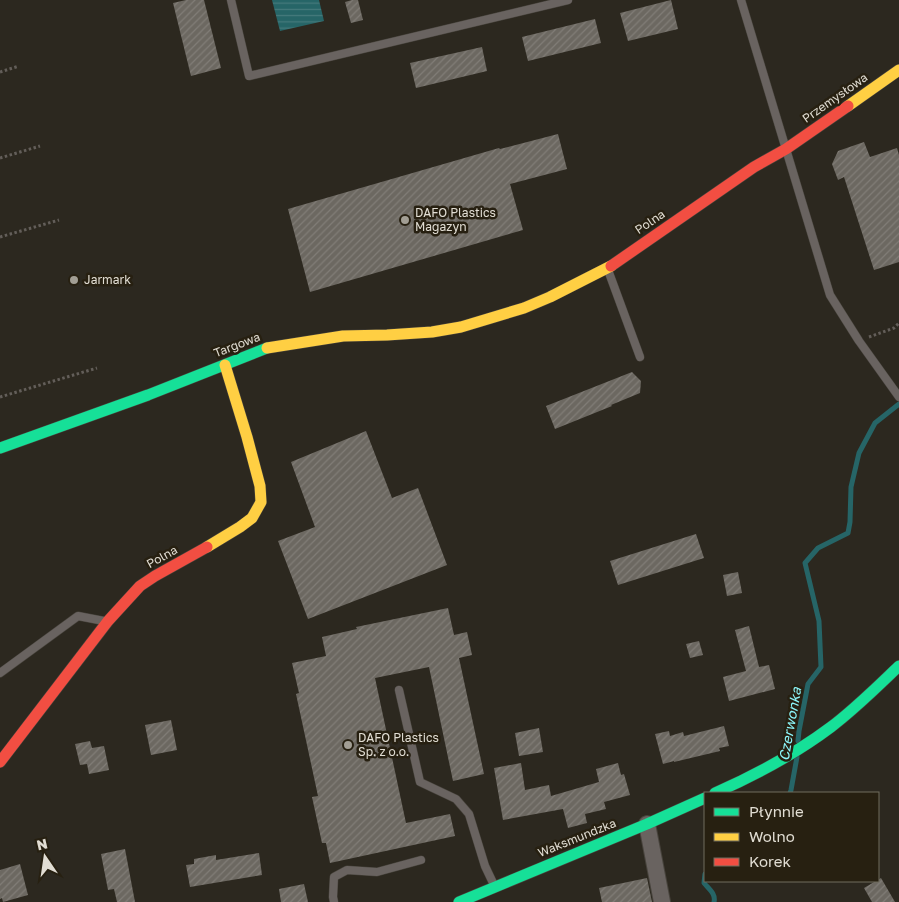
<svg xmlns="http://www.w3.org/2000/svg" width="899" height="902" viewBox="0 0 899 902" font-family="'Golos Text',sans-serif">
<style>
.water{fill:url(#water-rules)}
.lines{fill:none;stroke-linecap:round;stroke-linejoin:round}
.stream{stroke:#266567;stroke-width:5}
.building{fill:url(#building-hatch)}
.lane-casing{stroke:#48443d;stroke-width:9}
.street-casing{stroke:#48443d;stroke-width:18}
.fast-casing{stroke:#48443d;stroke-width:12}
.slow-casing{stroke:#48443d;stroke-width:12}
.jam-casing{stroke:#48443d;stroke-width:12}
.path{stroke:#635e59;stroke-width:3;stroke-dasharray:2.5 2.5;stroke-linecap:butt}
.lane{stroke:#696360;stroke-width:8}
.street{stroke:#696360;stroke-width:16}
.fast{stroke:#16e098;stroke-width:11}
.slow{stroke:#ffcf43;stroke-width:11}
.jam{stroke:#f24e42;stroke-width:11}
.poi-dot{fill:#a29e94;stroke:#272011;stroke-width:2}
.labels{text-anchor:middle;stroke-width:5;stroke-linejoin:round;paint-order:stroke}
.street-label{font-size:12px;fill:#e1ddd3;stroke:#272011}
.poi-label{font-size:12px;fill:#e1ddd3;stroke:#272011;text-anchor:start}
.water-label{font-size:14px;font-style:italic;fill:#8df7fb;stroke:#272011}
</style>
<defs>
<pattern id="water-rules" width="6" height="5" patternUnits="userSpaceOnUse" patternTransform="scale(1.25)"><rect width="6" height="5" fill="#266567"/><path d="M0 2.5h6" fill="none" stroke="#457b7c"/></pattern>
<pattern id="building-hatch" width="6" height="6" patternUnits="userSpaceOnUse" patternTransform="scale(1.25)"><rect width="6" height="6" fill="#6c6861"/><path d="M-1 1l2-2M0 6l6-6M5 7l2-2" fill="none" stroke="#817d77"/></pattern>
</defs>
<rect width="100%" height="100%" fill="#2c281f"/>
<polygon class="water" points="272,0 319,0 324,21 280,31"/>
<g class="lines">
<g class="stream">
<polyline points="798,741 799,731 808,684 821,667 819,621 805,563 818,548 848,533 850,522 851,487 859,453 875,423 899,404"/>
<polyline points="790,793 791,790 797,757"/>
<path d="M705 874 704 883C709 889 716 894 714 902"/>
</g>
</g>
<g class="building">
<polygon points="186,0 204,0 221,68 191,76 173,3"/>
<polygon points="352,0 358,0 363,20 351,23 345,2"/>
<polygon points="671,0 678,29 628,41 620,13"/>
<polygon points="595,19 601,43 528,61 522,37"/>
<polygon points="482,47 487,71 416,88 410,63"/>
<polygon points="558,134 567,169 510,184 523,230 310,292 288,209 499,148 500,149"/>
<polygon points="864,142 870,157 897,148 899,155 899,262 874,270 844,177 838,180 832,164 838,151"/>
<polygon points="632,372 641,381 640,393 611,405 612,406 555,429 546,406"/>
<polygon points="366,431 392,498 418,488 447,565 308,619 278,541 315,527 291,462"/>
<polygon points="696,534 704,558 618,585 610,561"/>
<polygon points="738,572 742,593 727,596 723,575"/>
<polygon points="448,608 454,635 467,632 472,655 459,658 484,774 453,781 429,667 375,678 406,823 450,814 455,836 330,863 326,843 322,843 312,797 318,796 296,694 299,693 292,663 326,656 322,637 357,629 356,627"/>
<polygon points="749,626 759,667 769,665 775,689 729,701 723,677 746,671 735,630"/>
<polygon points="699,641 703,655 690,658 686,644"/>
<polygon points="171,720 177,750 151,755 145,725"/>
<polygon points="724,726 729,746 719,748 720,751 674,762 674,761 663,764 655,734 669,731 670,736 683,732 684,736"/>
<polygon points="539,728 543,752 519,756 515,733"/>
<polygon points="90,741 92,748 104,746 109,770 89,774 87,764 80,765 75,744"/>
<polygon points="521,763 525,790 549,785 551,796 599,782 596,769 618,763 621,775 624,774 630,795 604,802 606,809 585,814 587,823 568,828 563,809 503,820 494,768"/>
<polygon points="125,849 135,902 117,902 114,889 108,890 101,854"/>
<polygon points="259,853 262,875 190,887 186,865 194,864 194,859 216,855 216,860"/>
<polygon points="20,864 28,895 3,902 2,898 0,899 0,870"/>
<polygon points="647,878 652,902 602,902 599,888"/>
<polygon points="881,878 895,902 872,902 864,888"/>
<polygon points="304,884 308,902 281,902 279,889"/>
</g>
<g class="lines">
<g class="lane-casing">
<g id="lane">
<polyline points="231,0 249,76 568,0"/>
<polyline points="741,0 830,295 859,341 899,397"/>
<polyline points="608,270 640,357"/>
<polyline points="0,673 78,616 104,621"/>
<polyline points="399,690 420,782 456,799 469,814 485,866 494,885"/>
<polyline points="334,902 333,897 334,877 347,870 377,872 421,860"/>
</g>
</g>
<g class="street-casing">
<polyline id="street" points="647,824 662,902"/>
</g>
<g class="fast-casing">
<g id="fast">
<polyline points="0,448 148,395 267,348"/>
<path d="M715 793C756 775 795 754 831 727 855 709 877 687 899 666"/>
<polyline points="459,902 647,824 705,798"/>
</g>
</g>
<g class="slow-casing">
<g id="slow">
<polyline points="848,106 899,70"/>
<polyline points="267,348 343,336 387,335 432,332 461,327 524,308 550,297 611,266"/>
<polyline points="207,547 240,527 252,518 261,502 260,486 247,437 225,365"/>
</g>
</g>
<g class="jam-casing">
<g id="jam">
<polyline points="611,266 754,167 786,149 848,106"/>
<polyline points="0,762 108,621 140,586 155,576 207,547"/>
</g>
</g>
<g class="path">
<polyline points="0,72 19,66"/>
<polyline points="0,158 40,146"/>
<polyline points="0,237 59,220"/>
<polyline points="869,337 894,328 899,323"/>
<polyline points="0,397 97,368"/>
</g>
<use href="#lane" class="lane"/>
<use href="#street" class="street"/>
<use href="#fast" class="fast"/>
<use href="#slow" class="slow"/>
<use href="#jam" class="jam"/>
</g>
<g class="poi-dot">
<circle cx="405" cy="220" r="5"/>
<circle cx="74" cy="280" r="5"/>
<circle cx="348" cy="745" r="5"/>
</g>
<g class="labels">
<g class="street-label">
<text transform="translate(835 98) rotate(-35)" y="4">Przemysłowa</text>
<text transform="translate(650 222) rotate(-34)" y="4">Polna</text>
<text transform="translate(237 345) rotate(-21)" y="4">Targowa</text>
<text transform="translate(162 557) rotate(-29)" y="4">Polna</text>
<text transform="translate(577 838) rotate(-22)" y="4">Waksmundzka</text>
</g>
<g class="poi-label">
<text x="415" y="217">DAFO Plastics<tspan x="415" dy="14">Magazyn</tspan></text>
<text x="84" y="284">Jarmark</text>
<text x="358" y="742">DAFO Plastics<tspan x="358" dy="14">Sp. z o.o.</tspan></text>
</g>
<g class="water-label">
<text transform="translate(790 724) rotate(-80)" y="5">Czerwonka</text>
</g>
</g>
<rect x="704" y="792" width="175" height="90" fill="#272011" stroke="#716c5f"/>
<rect x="714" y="808" width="25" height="8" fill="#16e098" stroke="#716c5f"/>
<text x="749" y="817" font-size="15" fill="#e1ddd3">Płynnie</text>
<rect x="714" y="833" width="25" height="8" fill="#ffcf43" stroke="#716c5f"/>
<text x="749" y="842" font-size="15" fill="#e1ddd3">Wolno</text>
<rect x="714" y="858" width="25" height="8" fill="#f24e42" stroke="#716c5f"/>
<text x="749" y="867" font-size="15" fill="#e1ddd3">Korek</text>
<g transform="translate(45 857) rotate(347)" stroke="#272011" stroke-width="4" paint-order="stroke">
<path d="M0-4L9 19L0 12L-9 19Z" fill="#e1ddd3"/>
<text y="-8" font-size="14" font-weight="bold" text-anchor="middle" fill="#e1ddd3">N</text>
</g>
</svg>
